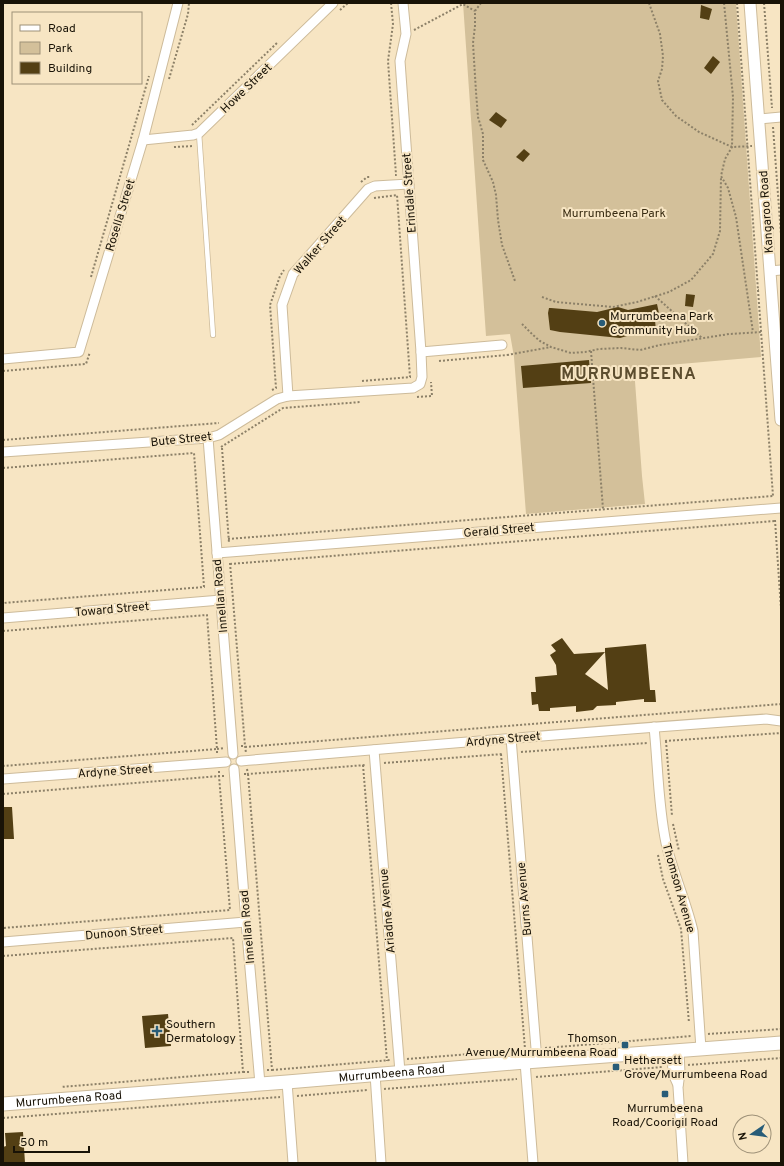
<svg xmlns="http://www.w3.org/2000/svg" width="784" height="1166" viewBox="0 0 784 1166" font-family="Overpass,sans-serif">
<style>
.green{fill:#d3c09a}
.building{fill:#533f14;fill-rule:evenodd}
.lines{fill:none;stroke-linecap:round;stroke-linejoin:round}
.service-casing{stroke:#cdbb9a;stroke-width:6}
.minor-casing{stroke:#cdbb9a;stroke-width:11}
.tertiary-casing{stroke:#cdbb9a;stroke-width:13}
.secondary-casing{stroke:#cdbb9a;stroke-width:15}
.path{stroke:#8c8068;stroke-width:2;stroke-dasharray:2 2;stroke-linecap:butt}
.service{stroke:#fff;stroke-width:4.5}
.minor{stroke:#fff;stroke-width:9}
.tertiary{stroke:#fff;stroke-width:11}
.secondary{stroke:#fff;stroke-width:13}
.poi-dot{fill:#285c78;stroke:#f7e5c3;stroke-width:1.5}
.labels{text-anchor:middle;stroke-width:4;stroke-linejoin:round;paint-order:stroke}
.street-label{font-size:12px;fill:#191307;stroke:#f7e5c3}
.park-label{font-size:12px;fill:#392c12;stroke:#f7e5c3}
.poi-label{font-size:12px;fill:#191307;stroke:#f7e5c3;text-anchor:start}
.district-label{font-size:16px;font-weight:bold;letter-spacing:1px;fill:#5c4d2f;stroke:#f7e5c3}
</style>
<rect width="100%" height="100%" fill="#f7e5c3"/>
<polygon class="green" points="463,3 736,3 761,357 634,368 642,476 645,504 526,514 514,357 510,334 486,336"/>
<g class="building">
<polygon points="701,5 712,9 709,20 700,18"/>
<polygon points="713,56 720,62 711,74 704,68"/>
<polygon points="496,112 507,120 501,128 489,120"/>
<polygon points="524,149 530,154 523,162 516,157"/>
<polygon points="686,294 695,295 693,307 685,306"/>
<polygon points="657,304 660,318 655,320 656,331 633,336 627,336 620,338 560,332 550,330 548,313 549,308 551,308 597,312 618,307 628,310"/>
<polygon points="589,360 591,383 523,388 521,366"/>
<path d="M562 638 574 654 605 652V648L646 644 650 690H655L656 702H644V699L616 702V705L597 706 593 710 576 712V706L550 708V711H539L538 704 532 705 531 692H536L535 677 557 675 556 665 550 655 556 651 551 645ZM605 652 608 690 585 674Z"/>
<polygon points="3,807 12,807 14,839 3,839"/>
<polygon points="168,1014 171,1046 145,1048 142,1016"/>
<polygon points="23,1132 25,1163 3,1163 3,1147 6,1146 5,1133"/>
</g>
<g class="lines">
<g class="service-casing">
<polyline id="service" points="199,133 213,335"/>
</g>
<g class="minor-casing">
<g id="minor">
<polyline points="759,119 781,117"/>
<polyline points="143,140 193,135 199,133 333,3"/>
<polyline points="770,271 781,270"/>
<polyline points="421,352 502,345"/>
<polyline points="3,359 79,352 143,140 178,3"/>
<polyline points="288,396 282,305 293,274 368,189 375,186 409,184"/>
<polyline points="208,438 233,754"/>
<polyline points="3,452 208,438 219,435 277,399 288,396 413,388 420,384 422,377 421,352 400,61 406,34 403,3"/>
<polyline points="217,553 781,508"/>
<polyline points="3,618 221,600"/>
<path d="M654 727C658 765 658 805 666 843 673 873 686 901 693 931L701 1049"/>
<polyline points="511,738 537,1061"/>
<polyline points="374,750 400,1072"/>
<path d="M241 761C416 746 591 731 766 719L781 721"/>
<polyline points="234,769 246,922 260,1084"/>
<polyline points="3,779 226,762"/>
<polyline points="3,942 246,922"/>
<polyline points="672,1051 673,1074 678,1085"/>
<polyline points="679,1051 680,1073 678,1087 683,1163"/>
<polyline points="525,1062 533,1163"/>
<polyline points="375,1074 381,1163"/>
<polyline points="287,1082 293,1163"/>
</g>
</g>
<g class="tertiary-casing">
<polyline id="tertiary" points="750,3 781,420"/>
</g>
<g class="secondary-casing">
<g id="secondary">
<path id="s1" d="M3 1104 287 1082 525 1062 781 1043"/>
</g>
</g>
<g class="path">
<polyline points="391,3 393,24 388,61 396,175 395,175"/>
<polyline points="481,3 475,11 475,26 473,43 476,92 478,117 483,134 483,160 493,182 496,195 498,220 502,245 515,281"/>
<polyline points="649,3 660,34 663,56 662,69 658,81 662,100 676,116 699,132 732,147 752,146"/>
<polyline points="724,3 733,97 732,147 725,159 721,176 728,188 736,217 753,332"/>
<polyline points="737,3 758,290 759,290"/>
<polyline points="764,3 772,108"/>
<polyline points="340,10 348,3"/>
<polyline points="414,30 463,4 475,11"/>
<polyline points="169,79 188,14 189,3"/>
<polyline points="192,125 278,42"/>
<polyline points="773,127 781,235"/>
<polyline points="174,147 194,146"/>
<polyline points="361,182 367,177 370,177"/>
<polyline points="374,198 397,195 410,377"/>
<polyline points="91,277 149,76"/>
<polyline points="758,290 773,496"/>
<polyline points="655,296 702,338"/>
<polyline points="542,297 556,302 613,307 637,302 669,292 691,280 713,254 720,231 721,177"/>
<polyline points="522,324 533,335 540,341 551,347 571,353 585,352 599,349 621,348 640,350 660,345 729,334 762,332"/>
<polyline points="591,351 603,509"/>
<polyline points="507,355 551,347"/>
<polyline points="439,361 507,355"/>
<polyline points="3,371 86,364 90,352"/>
<polyline points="362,381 411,377"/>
<polyline points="272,390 276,388 270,305 280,276 284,270"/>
<polyline points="417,397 432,396 431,382"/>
<polyline points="3,440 219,423"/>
<polyline points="221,447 283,408 361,402"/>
<polyline points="222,448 229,543"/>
<polyline points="3,468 194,453 204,587 3,603"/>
<polyline points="775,520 781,609"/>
<polyline points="228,539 773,496"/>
<polyline points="230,563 245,746"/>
<polyline points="230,564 775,521"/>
<polyline points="3,631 207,615 217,749 3,766"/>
<polyline points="665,741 781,733"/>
<polyline points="666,741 672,816"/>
<polyline points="241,746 245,746 246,753"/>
<polyline points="245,747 781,704"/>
<polyline points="521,752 647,743"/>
<polyline points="217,753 217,749 224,748"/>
<polyline points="501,754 525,1049"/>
<polyline points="384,763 503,754"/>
<polyline points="363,765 387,1061"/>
<polyline points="247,769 248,774 366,765"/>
<polyline points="219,771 219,776 226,776"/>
<polyline points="244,774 248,774 272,1070 267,1070"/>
<polyline points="3,794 219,776 230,910 3,928"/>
<polyline points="673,824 679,851"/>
<polyline points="658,855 663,879 681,929 689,1023"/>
<polyline points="3,956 233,938 243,1072 61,1087"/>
<polyline points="708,1034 781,1029"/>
<polyline points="545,1048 692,1036"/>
<polyline points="407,1059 521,1050"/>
<polyline points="688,1065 781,1058"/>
<polyline points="272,1070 391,1060"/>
<polyline points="243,1072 250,1072"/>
<polyline points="536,1077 663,1067"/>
<polyline points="384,1089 517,1079"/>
<polyline points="297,1096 368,1090"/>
<polyline points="3,1118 280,1097"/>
</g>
<use href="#service" class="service"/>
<use href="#minor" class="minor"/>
<use href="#tertiary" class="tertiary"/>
<use href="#secondary" class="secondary"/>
</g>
<g class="poi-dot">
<circle cx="602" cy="323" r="4"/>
<path d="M155 1025h4v4h4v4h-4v4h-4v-4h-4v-4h4z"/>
<rect x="621" y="1041" width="8" height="8" rx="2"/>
<rect x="612" y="1063" width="8" height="8" rx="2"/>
<rect x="661" y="1090" width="8" height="8" rx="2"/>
</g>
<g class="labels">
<g class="street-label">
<text transform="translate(246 88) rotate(-44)" y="4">Howe Street</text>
<text transform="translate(409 193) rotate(-94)" y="4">Erindale Street</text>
<text transform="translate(766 212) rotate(-94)" y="4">Kangaroo Road</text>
<text transform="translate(120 215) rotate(-73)" y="4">Rosella Street</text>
<text transform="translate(320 245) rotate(-49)" y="4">Walker Street</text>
<text transform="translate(181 439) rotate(-6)" y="4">Bute Street</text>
<text transform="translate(499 530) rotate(-5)" y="4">Gerald Street</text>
<text transform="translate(220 596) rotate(-95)" y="4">Innellan Road</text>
<text transform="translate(112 609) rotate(-5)" y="4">Toward Street</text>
<text transform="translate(503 739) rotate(-5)" y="4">Ardyne Street</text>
<text transform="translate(115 771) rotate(-4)" y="4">Ardyne Street</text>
<text transform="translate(679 888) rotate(74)" y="4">Thomson Avenue</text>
<text transform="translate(524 899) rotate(-95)" y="4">Burns Avenue</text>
<text transform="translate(387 911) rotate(-95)" y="4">Ariadne Avenue</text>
<text transform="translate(247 927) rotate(-95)" y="4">Innellan Road</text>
<text transform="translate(124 932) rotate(-5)" y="4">Dunoon Street</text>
<text dy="4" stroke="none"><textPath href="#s1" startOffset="390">Murrumbeena Road</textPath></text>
<text dy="4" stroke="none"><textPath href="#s1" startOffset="66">Murrumbeena Road</textPath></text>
</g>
<g class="park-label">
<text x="614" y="217">Murrumbeena Park</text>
</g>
<g class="poi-label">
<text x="610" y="320">Murrumbeena Park<tspan x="610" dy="14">Community Hub</tspan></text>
<text x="166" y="1028">Southern<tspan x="166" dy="14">Dermatology</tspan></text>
<text x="617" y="1042" text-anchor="end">Thomson<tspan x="617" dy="14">Avenue/Murrumbeena Road</tspan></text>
<text x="624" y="1064">Hethersett<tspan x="624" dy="14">Grove/Murrumbeena Road</tspan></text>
<text x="665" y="1112" text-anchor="middle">Murrumbeena<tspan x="665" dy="14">Road/Coorigil Road</tspan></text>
</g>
<g class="district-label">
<text x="629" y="379">MURRUMBEENA</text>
</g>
</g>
<rect width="784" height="1166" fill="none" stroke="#191307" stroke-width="8"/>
<rect x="12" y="12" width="130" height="72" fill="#f7e5c3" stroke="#9e9178"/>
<rect x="20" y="25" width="20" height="6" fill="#ffffff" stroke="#9e9178"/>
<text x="48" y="32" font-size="12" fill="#191307">Road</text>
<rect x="20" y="42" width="20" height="12" fill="#d3c09a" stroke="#9e9178"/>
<text x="48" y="52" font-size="12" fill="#191307">Park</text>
<rect x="20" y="62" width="20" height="12" fill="#533f14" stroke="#9e9178"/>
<text x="48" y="72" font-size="12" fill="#191307">Building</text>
<g transform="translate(752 1134) rotate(257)"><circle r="19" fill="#f7e5c3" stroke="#9e9178"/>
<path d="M0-3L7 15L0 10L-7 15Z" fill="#285c78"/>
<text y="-6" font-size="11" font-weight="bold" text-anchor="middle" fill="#191307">N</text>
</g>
<path d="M14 1146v6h75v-6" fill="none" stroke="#191307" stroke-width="2"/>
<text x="20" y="1146" font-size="12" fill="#191307" stroke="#f7e5c3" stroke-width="3" paint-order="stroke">50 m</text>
</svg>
